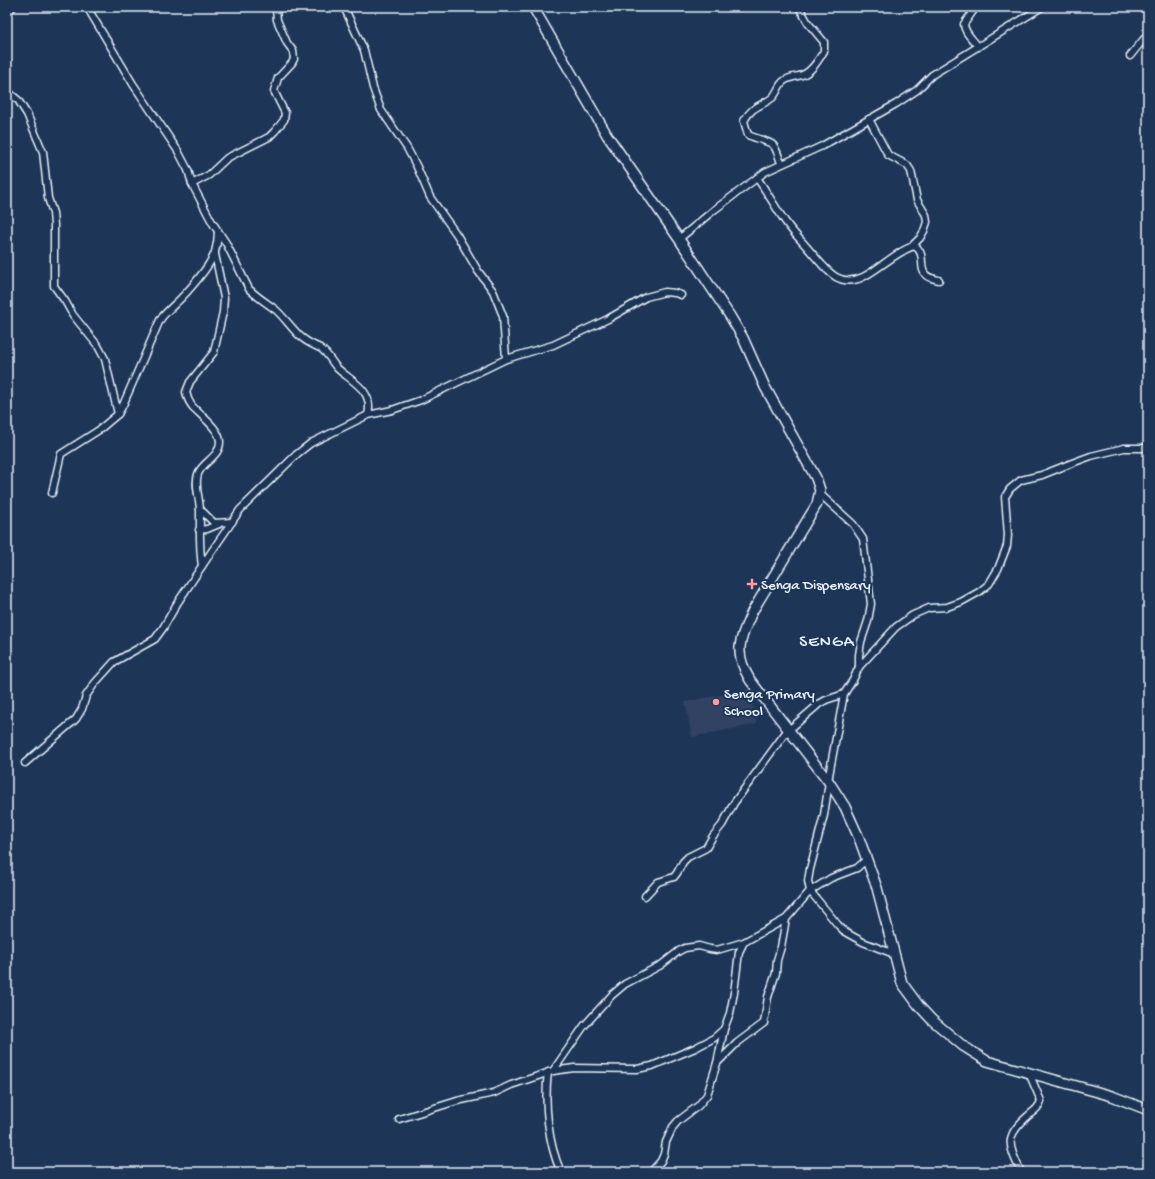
<svg xmlns="http://www.w3.org/2000/svg" width="1155" height="1179" viewBox="0 0 1155 1179" font-family="'Gochi Hand',sans-serif">
<style>
.built{fill:#304264}
.lines{fill:none;stroke-linecap:round;stroke-linejoin:round}
.street-casing{stroke:#e8f1f8;stroke-width:9}
.secondary-casing{stroke:#e8f1f8;stroke-width:12}
.street{stroke:#1d3557;stroke-width:6}
.secondary{stroke:#1d3557;stroke-width:9}
.poi-dot{fill:#ff9aa2;stroke:#1d3557;stroke-width:1.5}
.labels{text-anchor:middle;stroke-width:4;stroke-linejoin:round;paint-order:stroke}
.poi-label{font-size:15px;fill:#e8f1f8;stroke:#1d3557;text-anchor:start}
.quarter-label{font-size:17px;letter-spacing:1px;fill:#e8f1f8;stroke:#1d3557}
</style>
<rect width="100%" height="100%" fill="#1d3557"/>
<filter id="ink" filterUnits="userSpaceOnUse"><feTurbulence type="fractalNoise" baseFrequency=".025" numOctaves="2"/><feDisplacementMap in="SourceGraphic" scale="8" xChannelSelector="R" yChannelSelector="G"/><feConvolveMatrix kernelMatrix="1 2 1 2 8 2 1 2 1" color-interpolation-filters="sRGB"/></filter>
<g filter="url(#ink)">
<polygon class="built" points="749,689 757,724 692,737 685,702"/>
<g class="lines">
<g class="street-casing">
<g id="street">
<path d="M87 7 133 84 178 151 188 170 192 184 212 222 226 243 249 289C257 297 267 303 276 310 285 318 292 329 301 337 307 342 313 345 320 348 328 353 332 363 338 369 353 382 374 391 368 415"/>
<polyline points="344,7 364,50 373,88 381,110 407,148 417,167 430,197 457,235 478,271 493,291 503,316 506,359"/>
<path d="M976 7 964 24C964 33 974 40 978 47"/>
<polyline points="7,12 13,7"/>
<polyline points="1130,56 1148,34"/>
<polyline points="7,91 18,100 27,114 43,152 48,198 53,213 54,225 54,286 65,301 73,315 98,346 105,359 118,414"/>
<polyline points="869,119 888,155 907,165 911,171 917,200 926,215 927,222 924,231 920,238 911,247"/>
<path d="M781 163C779 158 777 149 773 145 769 141 754 138 748 135L744 121C752 106 760 107 772 98 778 93 778 85 784 81 789 77 796 77 802 75 812 72 819 59 824 51V42L808 23 799 7"/>
<path d="M757 178C768 193 776 209 787 224 795 235 803 242 811 252 825 268 838 289 863 277 878 270 901 248 915 246 927 255 918 268 926 275 929 278 935 279 939 280"/>
<polyline points="192,184 209,175 227,158 269,137 275,131 284,120 285,113 274,91 278,78 292,63 294,59 293,51 287,43 277,20 276,9"/>
<polyline points="679,239 714,210 765,172 822,146 896,104 917,90 932,75 1042,7"/>
<path d="M52 493 61 454 99 430 118 414 123 405 160 320C164 314 169 310 175 304 186 294 210 267 215 252 217 245 218 238 218 231"/>
<polyline points="820,494 853,524 863,539 871,604 868,621 861,642 859,655 859,667"/>
<polyline points="200,509 214,523 232,522"/>
<polyline points="199,530 207,529 219,524"/>
<path d="M202 566C199 547 200 529 200 511 200 499 194 485 198 474 202 462 220 457 220 442 220 429 200 415 192 406 189 402 187 397 186 392L190 382 214 352 223 312 224 298 215 254"/>
<polyline points="790,729 819,704 826,700 844,694"/>
<polyline points="25,763 76,719 82,709 86,696 95,683 114,662 155,639 163,628 178,602 212,551 240,510 297,454 311,443 368,415 392,410 421,400 506,359 553,345 608,319 646,297 665,292 675,293 681,295"/>
<polyline points="828,781 844,694 853,680 859,667 896,627 913,615 929,608 947,607 961,602 979,592 989,584 998,569 1007,546 1008,535 1005,497 1010,489 1021,480 1042,475 1072,463 1091,456 1124,448 1148,448"/>
<polyline points="829,782 824,815 810,869 808,881 810,891 838,925 845,932 863,942 894,954"/>
<polyline points="645,896 658,882 674,877 677,873 683,862 688,857 706,848 713,836 722,825 734,803 789,728"/>
<polyline points="717,1063 737,1043 764,1023 768,997 776,973 777,960 781,947 786,919"/>
<polyline points="553,1071 584,1026 612,995 625,984 661,965 679,951 685,948 699,946 710,949 717,950 744,942"/>
<path d="M548 1072C544 1103 548 1144 561 1172"/>
<polyline points="399,1119 457,1101 494,1093 511,1085 553,1071 574,1068 637,1069 652,1066 695,1048 714,1038 724,1029 730,1013 734,993 739,952 744,942 786,919 810,891 831,878 857,868 867,859"/>
<polyline points="651,1172 661,1161 664,1154 666,1142 673,1127 678,1121 698,1106 707,1095 717,1063 724,1029"/>
<path d="M1021 1172C1008 1144 1004 1137 1029 1115 1034 1111 1039 1108 1041 1101L1029 1073"/>
</g>
</g>
<g class="secondary-casing">
<path id="secondary" d="M533 7 607 135 679 239 730 316 743 338 765 387 816 478 820 490 817 504 752 612C740 640 733 651 750 680L829 782 845 807 859 838 877 888 902 983 919 1006 932 1020 963 1046 987 1061 1112 1096 1148 1110"/>
</g>
<use href="#street" class="street"/>
<use href="#secondary" class="secondary"/>
</g>
</g>
<g class="poi-dot">
<path d="M750 578h4v4h4v4h-4v4h-4v-4h-4v-4h4z"/>
<circle cx="716" cy="702" r="4"/>
</g>
<g class="labels">
<g class="poi-label">
<text x="761" y="589">Senga Dispensary</text>
<text x="724" y="698">Senga Primary<tspan x="724" dy="17">School</tspan></text>
</g>
<g class="quarter-label">
<text x="827" y="646">SENGA</text>
</g>
</g>
<rect width="1155" height="1179" fill="none" stroke="#1d3557" stroke-width="24"/>
<rect x="12" y="12" width="1131" height="1155" fill="none" stroke="#e8f1f8" stroke-width="1.5" filter="url(#ink)"/>
</svg>
